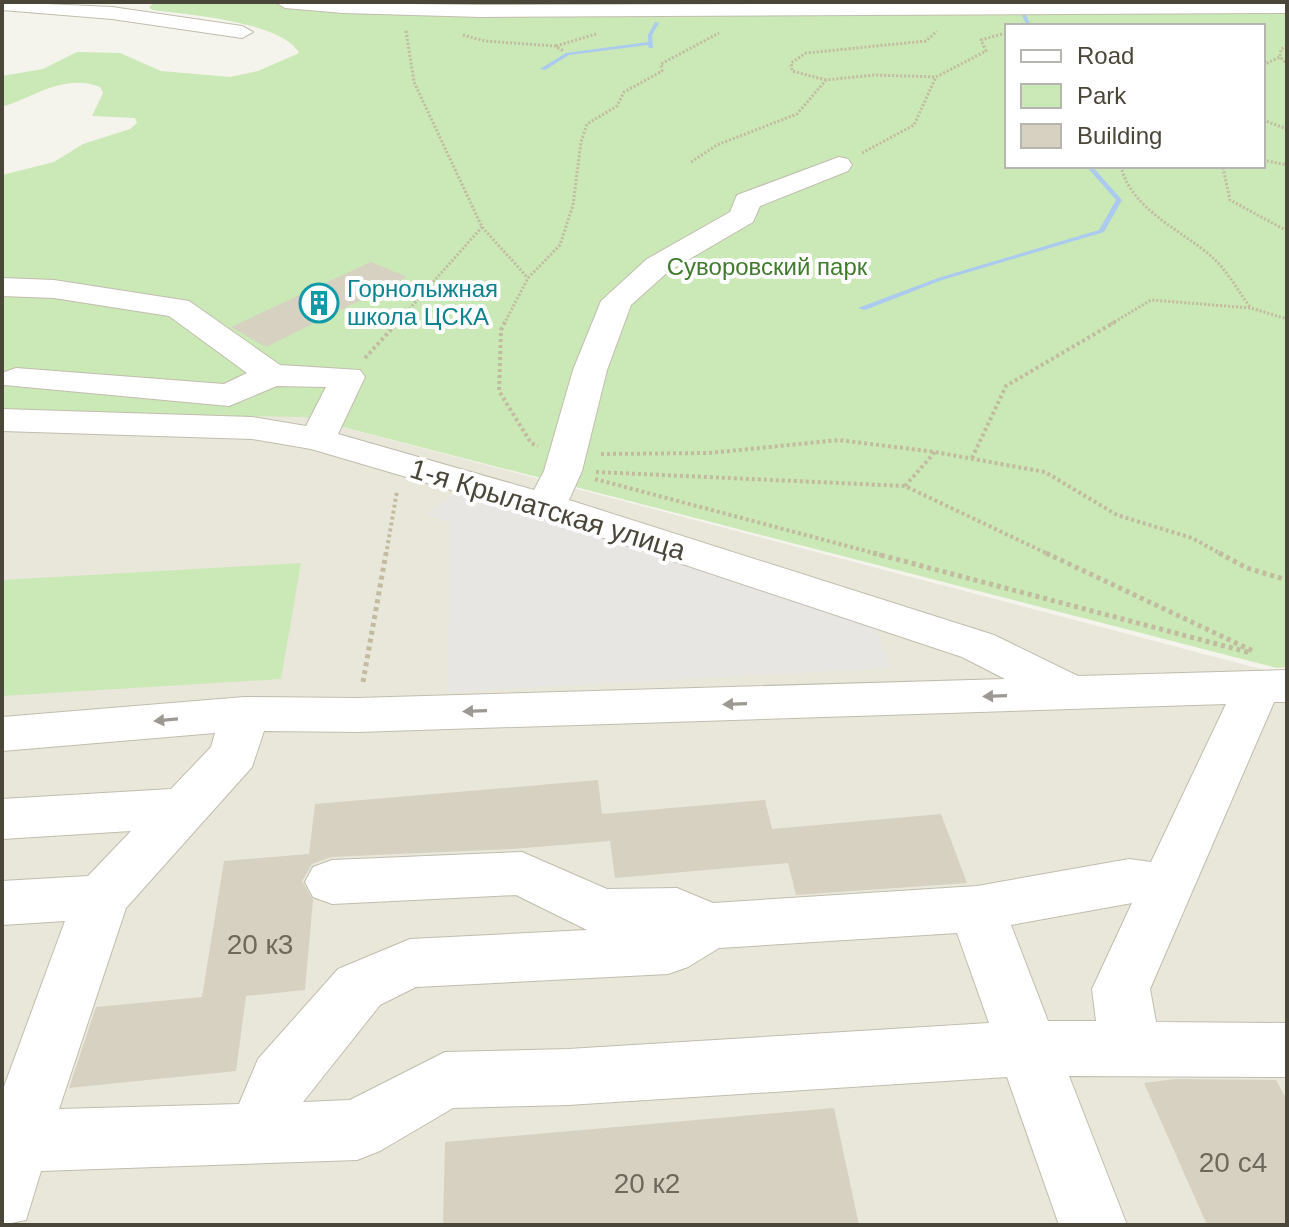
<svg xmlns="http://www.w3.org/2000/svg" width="1289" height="1227" viewBox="0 0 1289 1227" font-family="Arial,sans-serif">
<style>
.residential{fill:#e9e7da}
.green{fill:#cbe8b7;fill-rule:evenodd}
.parking{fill:#e8e6e3}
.water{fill:#abcaef}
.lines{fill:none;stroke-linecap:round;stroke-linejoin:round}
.stream{fill:#abcaef;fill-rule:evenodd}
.building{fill:#d7d1c2}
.minor-casing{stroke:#c1bdae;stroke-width:2}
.path-far2{stroke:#c2bba0;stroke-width:3;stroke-dasharray:2 2;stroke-linecap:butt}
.path-far1{stroke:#c2bba0;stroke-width:4;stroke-dasharray:3 3;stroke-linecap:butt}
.path{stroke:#c2bba0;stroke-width:5;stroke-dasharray:4 4;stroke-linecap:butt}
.minor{fill:#fff;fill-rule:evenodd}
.oneway{fill:#9b9992}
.labels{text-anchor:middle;stroke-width:8;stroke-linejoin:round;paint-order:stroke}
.far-park-label{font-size:24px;fill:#407b2d;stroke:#fff}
.far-culture-label{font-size:24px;fill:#0d838f;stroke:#fff;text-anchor:start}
.street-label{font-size:28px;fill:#4a4639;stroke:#fff}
.near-number-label{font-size:28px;fill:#6d695b}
</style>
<rect width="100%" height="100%" fill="#f5f4ec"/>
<polygon class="residential" points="2,402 304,417 1287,676 1287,1225 2,1225"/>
<g class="green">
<path d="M155 2 1287 4V667L1277 668 304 417 2 412V175L54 162 83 144 130 129 137 123 135 118 92 116 103 93 100 87C65 73 34 97 2 107V76L43 69 77 52 120 53 161 71 230 77 258 71 299 53C283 22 185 14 152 10L149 7ZM1007 26H1263V166H1007Z"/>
<polygon points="301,563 281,679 2,696 2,580"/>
</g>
<polygon class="parking" points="455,491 874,623 891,668 448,692 450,523 428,514"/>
<polygon class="water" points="323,2 1287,2 1287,4 675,7"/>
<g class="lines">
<g class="stream">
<polygon points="1021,13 1025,13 1031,26 1027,26"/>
<polygon points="655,22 659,23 652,35 653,48 649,48 648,45 569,55 545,70 540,69 566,53 648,42 648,35"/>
<polygon points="1086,166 1092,166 1122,200 1104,232 942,280 865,310 858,308 938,278 1099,230 1116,200"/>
</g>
</g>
<g class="building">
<polygon points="371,262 407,277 266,347 231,327"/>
<polygon points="598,780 602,814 765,800 772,829 941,814 967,883 796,895 788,863 615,878 610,841 512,849 331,857 312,864 302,881 313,900 305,990 246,996 236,1071 69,1088 96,1007 202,997 224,861 309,854 315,804"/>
<polygon points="1175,1079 1276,1080 1287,1100 1287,1225 1207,1225 1144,1083"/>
<polygon points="834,1108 859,1225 443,1225 445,1142"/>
</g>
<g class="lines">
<g class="minor-casing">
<g id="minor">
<polygon points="2,2 112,7 242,26 253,32 242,38 112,19 2,10"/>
<polygon points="275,2 481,5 1287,2 1287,13 481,17 343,13 285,8"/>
<path d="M839 157 848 159 852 165 848 171 760 206 753 222 669 271 631 305 607 370 582 471 569 500 994 635 1078 676 1287 670V702H1274L1150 989 1156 1022 1287 1023V1077L1069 1076 1127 1225H1059L1007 1077 568 1105 453 1108 380 1151 357 1160 41 1171 26 1220 2 1225V1092L65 921 2 925V881L88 876 131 831 2 839V799L171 789 211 747 215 733 2 751V717L244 697 357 698 1005 679 962 657 532 514 311 449 252 439 2 431V409L252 417 306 426 326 387 277 386 229 406 4 385 2 373 16 368 224 384 247 373 169 316 54 298 2 296V278L54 280 189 301 280 365 360 370 365 377 338 434 534 490 544 471 573 370 601 301 647 259 730 212 737 195ZM1226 704 1151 862 1129 859 977 886 713 903 677 888 607 889 522 852 332 860 313 867 305 882 313 897 332 904 516 895 587 930 410 939 338 969 258 1059 239 1104 59 1109 126 908 252 767 264 731 357 732ZM1132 903 1092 989 1096 1021H1048L1011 925ZM957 933 989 1023 568 1049 445 1052 350 1100 303 1102 380 1005 416 987 668 974 688 967 719 948Z"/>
</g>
</g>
<g class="path-far2">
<polyline points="406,31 414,82 482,227 528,278"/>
<polyline points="463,35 485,41 555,46 564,51"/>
<polyline points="556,46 596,34"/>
<polyline points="1287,46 1281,49 1280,57 1287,64"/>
<polyline points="1263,65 1280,57"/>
<polyline points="826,80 792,71 791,63 806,53 926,41 937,31"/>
<polyline points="1263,120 1287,129"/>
<polyline points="862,153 914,125 936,77"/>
<polyline points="1263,160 1287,165"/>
<polyline points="691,162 717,145 797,114 826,80 874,75 936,77 986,51 981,40 1002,34"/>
<path d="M1121 166C1130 209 1183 231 1212 257 1227 270 1238 291 1250 307"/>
<polyline points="1219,166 1223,168 1230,200 1287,231"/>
<polyline points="396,324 482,227"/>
<polyline points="504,324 528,278 560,245 573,205 581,142 587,124 617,106 624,92 662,71 661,64 719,33"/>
<polyline points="1111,324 1151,300 1251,308 1287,319"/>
</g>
<g class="path-far1">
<polyline points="505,322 501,330 499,391 531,443 538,446"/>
<polyline points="365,358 398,322"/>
<polyline points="601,454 709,453 839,440 935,452 1045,472 1117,515 1192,538 1223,555"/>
<polyline points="972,458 1006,386 1115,322"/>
<polyline points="596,472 905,486 1050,555"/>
<polyline points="595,479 881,555"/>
<polyline points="905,486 935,452"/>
<polyline points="386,555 397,491"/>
</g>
<g class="path">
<polyline points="873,553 1251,653"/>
<polyline points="1046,553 1253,651"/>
<polyline points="1219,553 1247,568 1287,580"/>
<polyline points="363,682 386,553"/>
</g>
<use href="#minor" class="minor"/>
</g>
<defs><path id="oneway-solid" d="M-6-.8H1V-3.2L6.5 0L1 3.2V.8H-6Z" transform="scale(2)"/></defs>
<g class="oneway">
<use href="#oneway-solid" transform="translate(995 696) rotate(178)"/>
<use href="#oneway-solid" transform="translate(735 704) rotate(178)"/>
<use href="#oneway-solid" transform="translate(475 711) rotate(178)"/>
<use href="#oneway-solid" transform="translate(166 720) rotate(175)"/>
</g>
<defs>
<g id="building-ring" transform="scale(2)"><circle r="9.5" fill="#fff" stroke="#0f9aa8" stroke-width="1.5"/><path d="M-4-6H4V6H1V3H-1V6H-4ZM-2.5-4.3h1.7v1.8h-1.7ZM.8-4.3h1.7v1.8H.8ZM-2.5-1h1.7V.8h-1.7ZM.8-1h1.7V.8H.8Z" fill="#0f9aa8"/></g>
</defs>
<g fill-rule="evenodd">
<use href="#building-ring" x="319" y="303"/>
</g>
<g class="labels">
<g class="far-park-label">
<text x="767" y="275">Суворовский парк</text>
</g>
<g class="far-culture-label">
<text x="347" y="297">Горнолыжная<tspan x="347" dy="28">школа ЦСКА</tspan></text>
</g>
<g class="street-label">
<text transform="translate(548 509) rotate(17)" y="10">1-я Крылатская улица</text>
</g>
<g class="near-number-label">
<text x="260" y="954">20 к3</text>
<text x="1233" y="1172">20 с4</text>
<text x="647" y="1193">20 к2</text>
</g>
</g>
<rect width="1289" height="1227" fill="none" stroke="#4a4639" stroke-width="8"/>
<rect x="1005" y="24" width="260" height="144" fill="#ffffff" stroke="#b7b5b0" stroke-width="2"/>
<rect x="1021" y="50" width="40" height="12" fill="#ffffff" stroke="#b7b5b0" stroke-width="2"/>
<text x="1077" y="64" font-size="24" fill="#4a4639">Road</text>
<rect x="1021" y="84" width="40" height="24" fill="#cbe8b7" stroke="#b7b5b0" stroke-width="2"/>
<text x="1077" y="104" font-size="24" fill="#4a4639">Park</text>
<rect x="1021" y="124" width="40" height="24" fill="#d7d1c2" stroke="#b7b5b0" stroke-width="2"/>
<text x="1077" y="144" font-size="24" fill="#4a4639">Building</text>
</svg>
